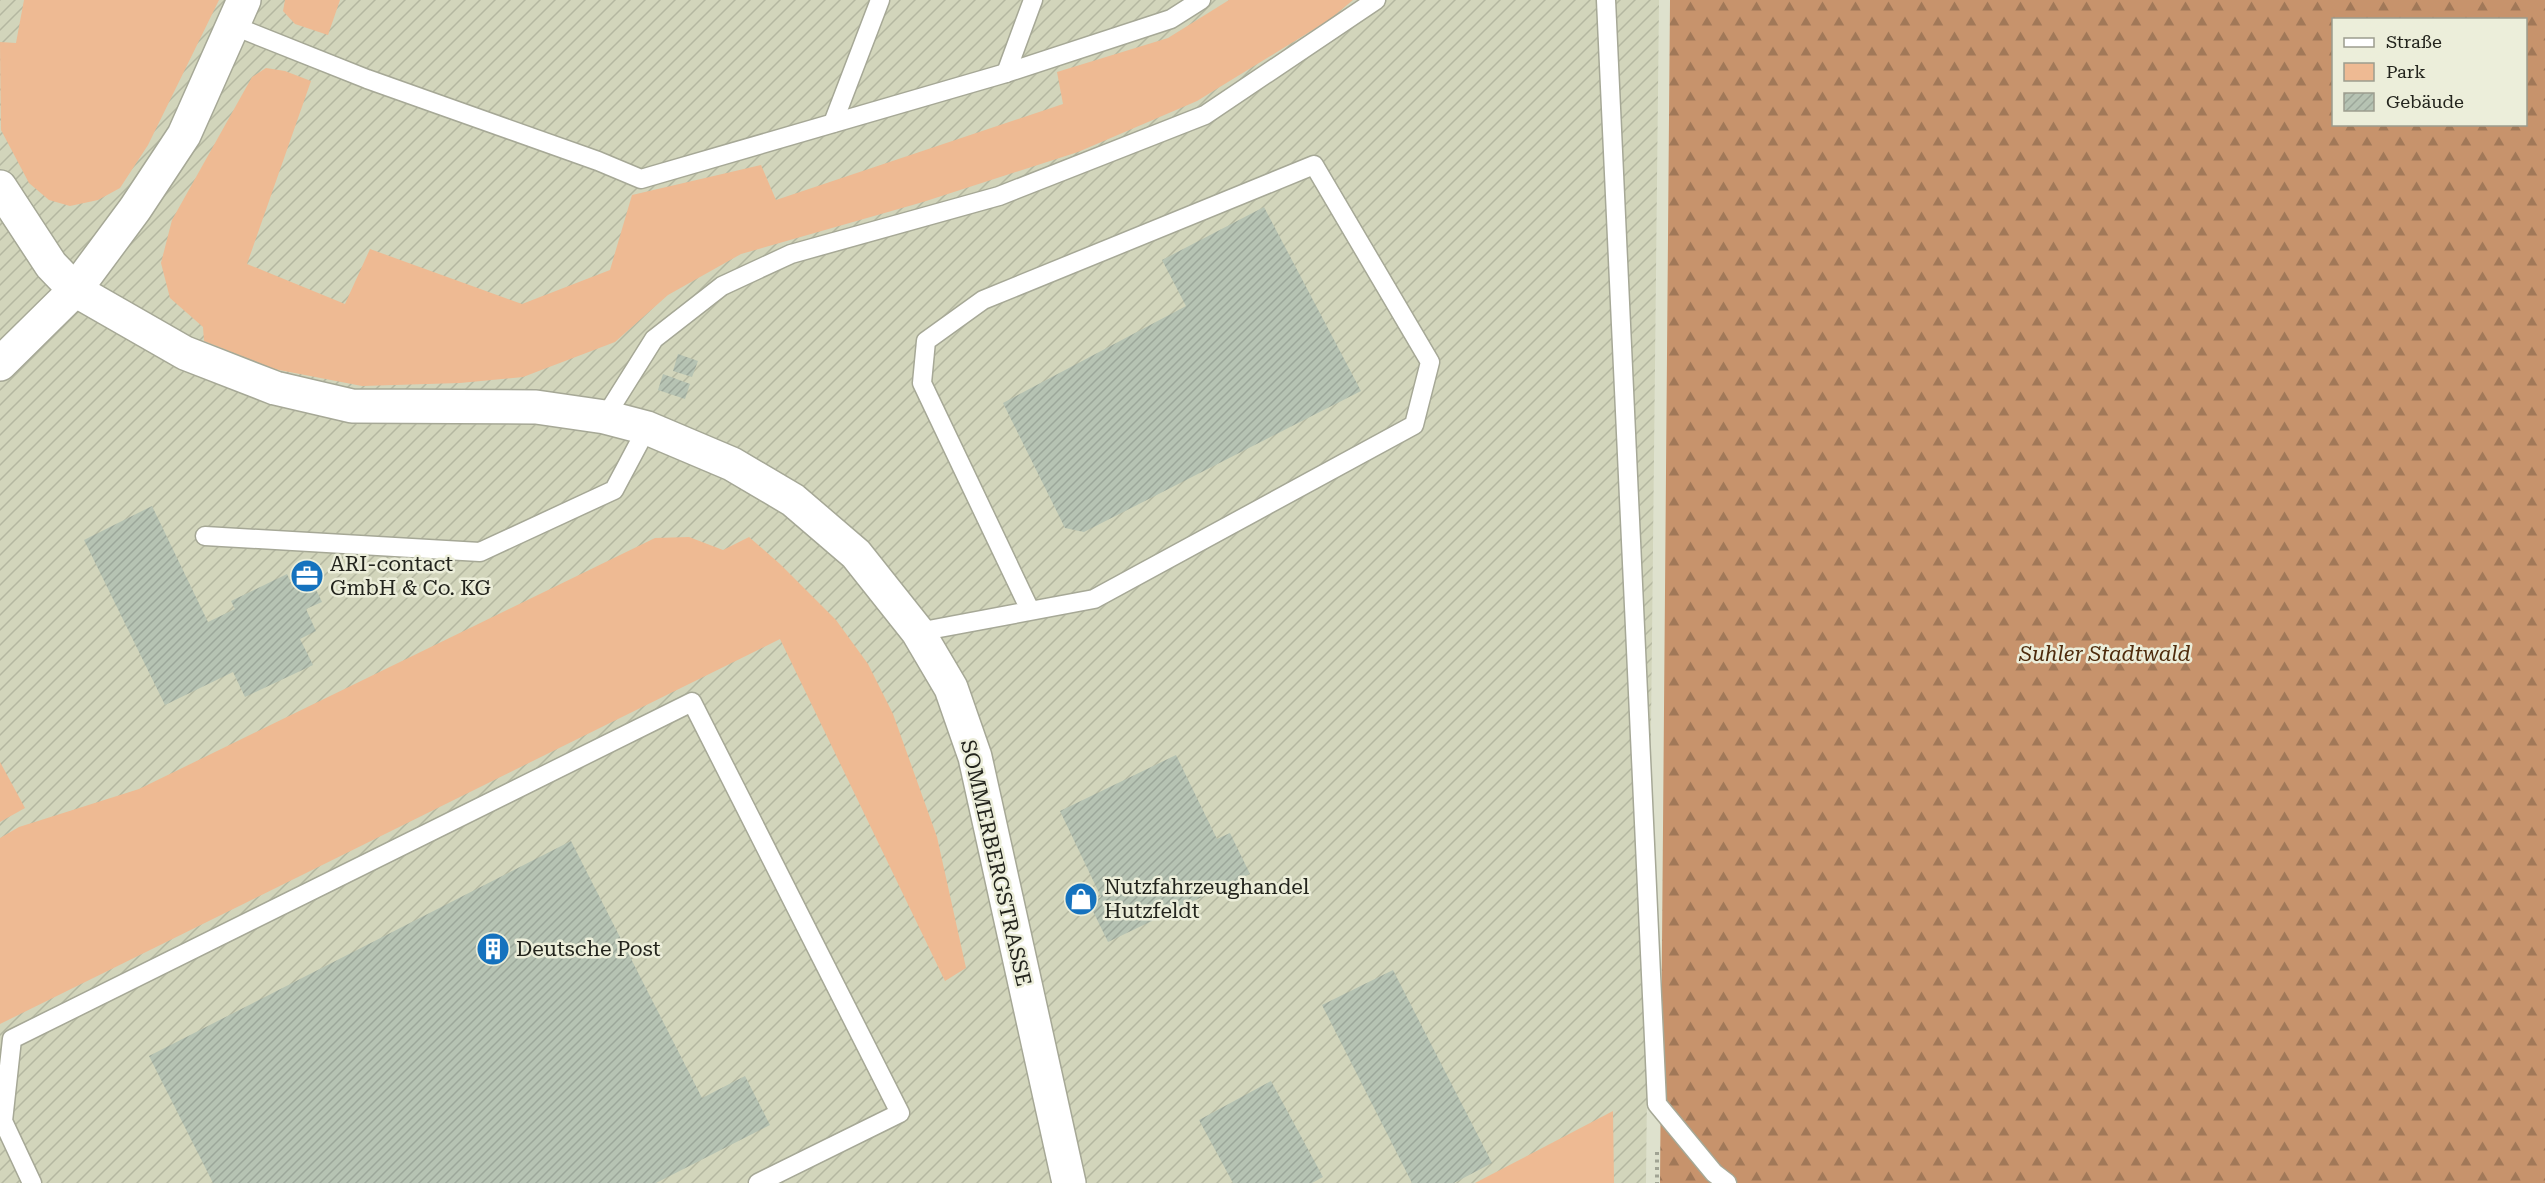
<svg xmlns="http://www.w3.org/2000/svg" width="2545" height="1183" viewBox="0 0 2545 1183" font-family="'Roboto Serif',serif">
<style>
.industrial{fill:url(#industrial-furrows)}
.green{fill:#eeba93}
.forest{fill:url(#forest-firs);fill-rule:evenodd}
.building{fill:url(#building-hatch)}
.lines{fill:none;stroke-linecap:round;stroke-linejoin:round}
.service-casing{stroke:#a6a896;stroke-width:21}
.minor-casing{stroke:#a6a896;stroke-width:36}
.path{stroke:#a0a393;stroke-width:4;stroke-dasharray:3 4.5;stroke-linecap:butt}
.service{stroke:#fff;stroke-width:18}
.minor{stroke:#fff;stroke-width:33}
.labels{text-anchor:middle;stroke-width:5;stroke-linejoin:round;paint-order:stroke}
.poi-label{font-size:21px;fill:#23241d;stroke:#eceeda;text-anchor:start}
.park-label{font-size:21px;font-style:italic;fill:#4e2b0c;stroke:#eceeda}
.street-label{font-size:21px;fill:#23241d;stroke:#eceeda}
</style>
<defs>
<pattern id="industrial-furrows" width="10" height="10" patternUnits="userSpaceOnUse" patternTransform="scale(1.5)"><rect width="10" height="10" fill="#d2d5bb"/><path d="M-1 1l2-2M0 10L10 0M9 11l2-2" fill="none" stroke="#b4b7a0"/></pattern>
<pattern id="forest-firs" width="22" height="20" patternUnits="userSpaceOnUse" patternTransform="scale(1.5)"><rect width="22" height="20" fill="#c7936c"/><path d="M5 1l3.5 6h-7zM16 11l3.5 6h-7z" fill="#a17858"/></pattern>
<pattern id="building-hatch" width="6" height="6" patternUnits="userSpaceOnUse" patternTransform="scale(1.5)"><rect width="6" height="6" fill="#b6c3b3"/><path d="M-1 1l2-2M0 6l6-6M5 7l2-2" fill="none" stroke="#9ca79a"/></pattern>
</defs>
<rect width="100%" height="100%" fill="#dee1cd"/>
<polygon class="industrial" points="0,0 1659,0 1646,1183 0,1183"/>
<g class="green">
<polygon points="24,0 219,0 148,145 120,188 98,200 70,206 49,200 29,183 1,130 0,42 16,43"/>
<polygon points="285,0 340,0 328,35 295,24 283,11"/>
<polygon points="1229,0 1353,0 1329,20 1197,101 1078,152 923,202 741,254 668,295 615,342 523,377 460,383 362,386 274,369 204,341 203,327 170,298 161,263 172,220 252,77 266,68 285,71 311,81 247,264 345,304 370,249 522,304 610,270 632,195 761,165 776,200 1063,104 1057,72 1168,38"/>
<polygon points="689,537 723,550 749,537 780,564 836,620 868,664 893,714 937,837 966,968 945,981 780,639 0,1024 0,838 19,827 139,789 655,538"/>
<polygon points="0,762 25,808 0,822"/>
<polygon points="1613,1111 1614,1183 1475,1183"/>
</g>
<path class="forest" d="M1670 0H2545V1183H1660ZM2334 20H2526V124H2334Z"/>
<g class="building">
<polygon points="1264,207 1361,391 1084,532 1065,528 1003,403 1186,306 1162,260"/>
<polygon points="678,354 698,361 692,377 673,371"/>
<polygon points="663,374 690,384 685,399 658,390"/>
<polygon points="152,506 208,622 235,609 231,601 287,574 292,585 310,577 322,602 306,609 316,631 300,639 313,665 245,697 233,672 165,705 84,540"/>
<polygon points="1176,755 1217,839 1230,833 1250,874 1108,942 1089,903 1101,897 1060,811"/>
<polygon points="571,841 702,1098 745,1076 770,1125 656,1183 213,1183 149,1056"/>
<polygon points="1393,970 1492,1163 1454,1183 1412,1183 1322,1005"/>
<polygon points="1271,1081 1323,1177 1312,1183 1233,1183 1199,1120"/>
</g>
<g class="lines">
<g class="service-casing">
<g id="service">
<polyline points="1606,0 1657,1104 1714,1173 1727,1183"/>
<polyline points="234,26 367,79 598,161 641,179 1006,73 1171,19 1201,0"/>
<polyline points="1006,73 1033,0"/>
<polyline points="833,123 880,0"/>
<polyline points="605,417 654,339 722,286 791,254 999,196 1205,115 1376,0"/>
<polyline points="205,536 480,552 614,490 647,428"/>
<polyline points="918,632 1094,599 1414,425 1430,362 1314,165 983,300 926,341 922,383 1030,610"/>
<polyline points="32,1183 3,1121 12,1039 692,702 900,1113 758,1183"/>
</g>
</g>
<g class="minor-casing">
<g id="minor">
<polyline points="0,187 51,265 75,290 185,353 275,388 352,406 536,407 605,417 647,428 732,464 793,500 856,554 918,632 951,688 975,757 1069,1183"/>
<polyline points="0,364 75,290 135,209 184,135 244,0"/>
</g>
</g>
<polyline class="path" points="1657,1152 1657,1183"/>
<use href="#service" class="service"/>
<use href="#minor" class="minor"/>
</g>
<defs>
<g id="office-disc" transform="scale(1.725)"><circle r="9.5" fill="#1572be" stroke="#eceeda"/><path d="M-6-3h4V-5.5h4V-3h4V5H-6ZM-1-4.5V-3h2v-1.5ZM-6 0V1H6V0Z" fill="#fff"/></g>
<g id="shop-disc" transform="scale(1.725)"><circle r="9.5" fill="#1572be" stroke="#eceeda"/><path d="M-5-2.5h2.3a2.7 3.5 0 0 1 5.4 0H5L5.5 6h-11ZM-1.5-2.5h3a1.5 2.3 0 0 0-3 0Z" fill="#fff"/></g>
<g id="building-disc" transform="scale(1.725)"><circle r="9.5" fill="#1572be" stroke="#eceeda"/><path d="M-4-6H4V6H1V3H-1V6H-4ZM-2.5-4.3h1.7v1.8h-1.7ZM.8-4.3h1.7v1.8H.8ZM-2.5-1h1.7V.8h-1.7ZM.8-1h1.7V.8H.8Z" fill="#fff"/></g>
</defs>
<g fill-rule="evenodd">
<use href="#office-disc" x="307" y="576"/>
<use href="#shop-disc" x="1081" y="899"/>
<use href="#building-disc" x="493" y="949"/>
</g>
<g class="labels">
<g class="poi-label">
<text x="330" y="571">ARI-contact<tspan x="330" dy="24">GmbH &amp; Co. KG</tspan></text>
<text x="1104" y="894">Nutzfahrzeughandel<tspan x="1104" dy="24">Hutzfeldt</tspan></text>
<text x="516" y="956">Deutsche Post</text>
</g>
<g class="park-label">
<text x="2105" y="661">Suhler Stadtwald</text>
</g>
<g class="street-label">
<text transform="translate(996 863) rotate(77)" y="7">SOMMERBERGSTRASSE</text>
</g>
</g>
<rect x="2332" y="18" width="195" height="108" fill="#eceeda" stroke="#9c9d8e" stroke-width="1.5"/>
<rect x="2344" y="38" width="30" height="9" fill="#ffffff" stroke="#9c9d8e" stroke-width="1.5"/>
<text x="2386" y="48" font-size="18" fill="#23241d">Straße</text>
<rect x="2344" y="63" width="30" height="18" fill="#eeba93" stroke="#9c9d8e" stroke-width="1.5"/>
<text x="2386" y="78" font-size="18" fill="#23241d">Park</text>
<rect x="2344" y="93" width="30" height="18" fill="url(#building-hatch)" stroke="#9c9d8e" stroke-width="1.5"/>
<text x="2386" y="108" font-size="18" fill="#23241d">Gebäude</text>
</svg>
